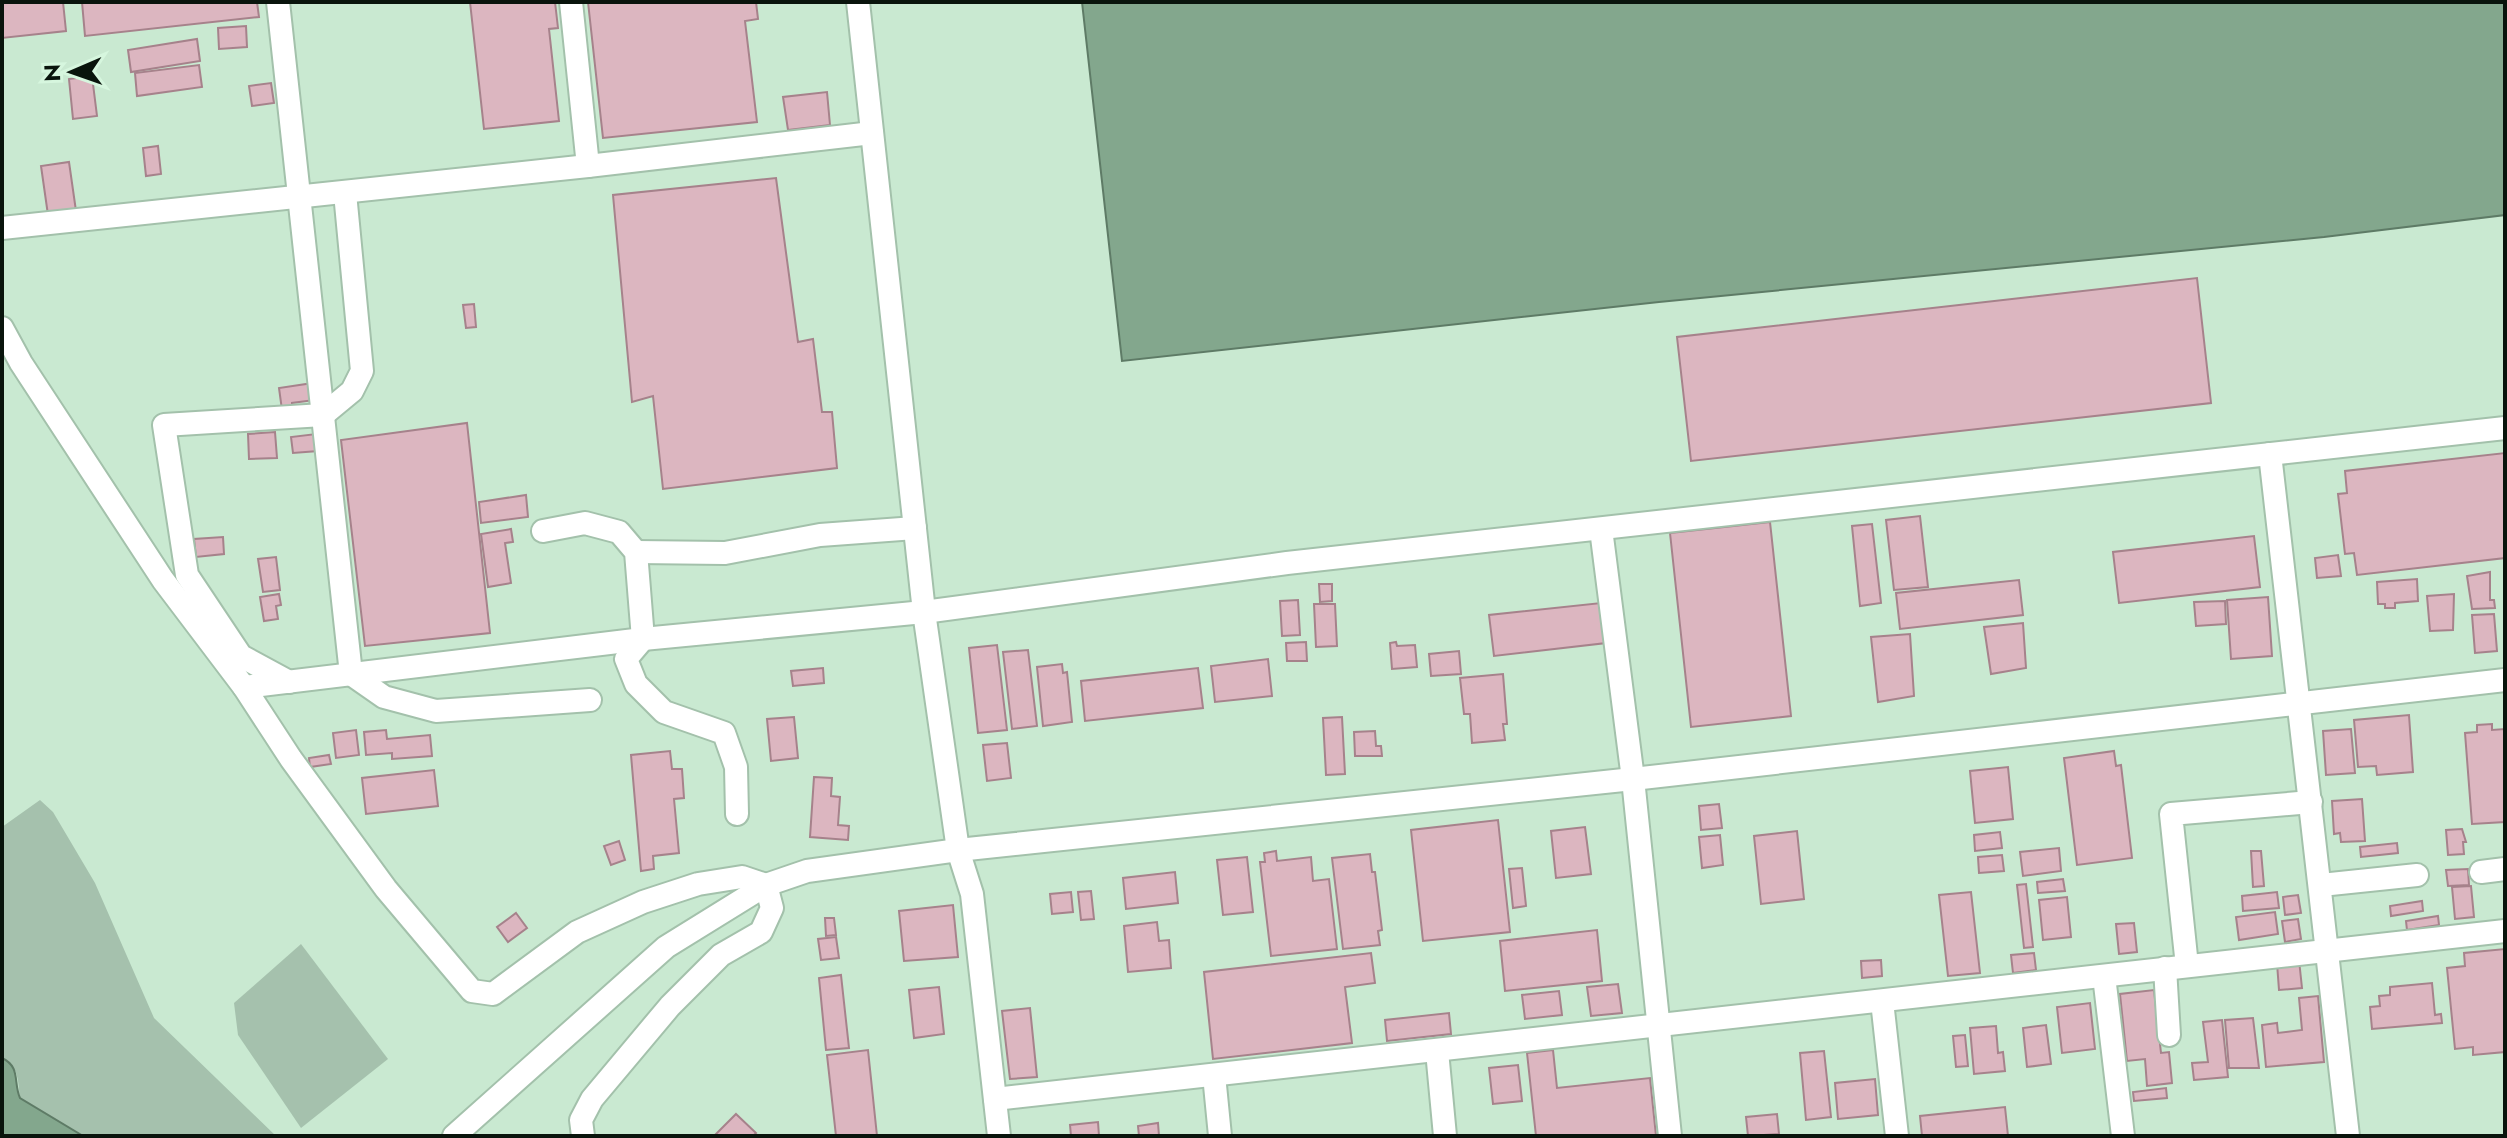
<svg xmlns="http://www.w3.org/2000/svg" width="2507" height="1138" viewBox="0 0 2507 1138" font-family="Jost,sans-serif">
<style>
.green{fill:#a5c1ad}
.water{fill:#83a78d;stroke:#5e7b66;stroke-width:2}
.building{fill:#dcb6c0;stroke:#a6828b;stroke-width:2}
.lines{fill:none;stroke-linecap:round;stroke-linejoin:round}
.minor-casing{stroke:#a3c1ab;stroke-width:26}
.minor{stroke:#fff;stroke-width:22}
</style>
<rect width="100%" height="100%" fill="#c9e9d1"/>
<g class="green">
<path d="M40 800 53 812 95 883 154 1018 276 1136H83L20 1098C18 1081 19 1066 2 1058V827Z"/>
<polygon points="301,944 388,1059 301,1128 238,1035 234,1003"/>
</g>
<g class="water">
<polygon points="1082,2 2505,2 2505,215 2324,237 1659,302 1122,361"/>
<path d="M2 1058C21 1067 13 1082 20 1098L83 1136H2Z"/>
</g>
<g class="building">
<polygon points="2,2 63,2 66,31 2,38"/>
<polygon points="82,2 257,2 259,17 85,36"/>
<polygon points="470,2 555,2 558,28 549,29 559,121 484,129"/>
<polygon points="588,2 756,2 758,19 745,21 757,122 603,138"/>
<polygon points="246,26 247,47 219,49 218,28"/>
<polygon points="197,39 200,61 131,72 128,50"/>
<polygon points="199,65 202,87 137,96 135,73"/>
<polygon points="92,76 97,116 73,119 69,79"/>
<polygon points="271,83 274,103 252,106 249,86"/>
<polygon points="827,92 830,125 788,130 783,97"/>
<polygon points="158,146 161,174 146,176 143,148"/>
<polygon points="69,162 76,211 48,215 41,166"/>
<polygon points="776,178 798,342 813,339 822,412 832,412 837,468 663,489 653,396 632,402 613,195"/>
<polygon points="2197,278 2211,403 1691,461 1677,337"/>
<polygon points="474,304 476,327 466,328 463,305"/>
<polygon points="313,383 315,400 292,403 292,408 282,410 279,388"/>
<polygon points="467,423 490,633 365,646 341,440"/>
<polygon points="275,432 277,458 249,459 248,434"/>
<polygon points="316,434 318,451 293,453 291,437"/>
<polygon points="2505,453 2505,558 2357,575 2354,553 2345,554 2338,494 2347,493 2345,471"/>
<polygon points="526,495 528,517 481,523 479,502"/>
<polygon points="1920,516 1928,587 1894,590 1886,520"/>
<polygon points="1770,522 1791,716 1691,727 1670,533"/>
<polygon points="1872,524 1881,603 1860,606 1852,526"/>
<polygon points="511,529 513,542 505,543 511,583 488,587 481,534"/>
<polygon points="2254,536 2260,587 2119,603 2113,552"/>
<polygon points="223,537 224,554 196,557 194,539"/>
<polygon points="2338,555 2341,576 2317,578 2315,558"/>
<polygon points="276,557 280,590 263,592 258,559"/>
<polygon points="2490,572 2490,600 2494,600 2495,608 2472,609 2467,576"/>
<polygon points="2417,579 2418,601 2395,603 2395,608 2385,608 2385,604 2378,604 2377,582"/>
<polygon points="2019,580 2023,615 1900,629 1896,593"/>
<polygon points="1319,584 1332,584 1332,601 1320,602"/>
<polygon points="279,594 281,605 276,606 278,619 264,621 260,597"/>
<polygon points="2454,594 2453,630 2430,631 2427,596"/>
<polygon points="2268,597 2272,656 2231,659 2227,600"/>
<polygon points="1298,600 1300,635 1282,636 1280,601"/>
<polygon points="2225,601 2226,624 2196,626 2194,602"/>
<polygon points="1601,603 1606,643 1494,656 1489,615"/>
<polygon points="1314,604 1335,604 1337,646 1316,647"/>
<polygon points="2494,614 2497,651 2475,653 2472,615"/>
<polygon points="2023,623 2026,668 1991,674 1984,627"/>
<polygon points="1910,634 1914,696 1878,702 1871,637"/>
<polygon points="1306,642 1307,661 1287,661 1286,643"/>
<polygon points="1396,642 1397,646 1415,645 1417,667 1392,669 1390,643"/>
<polygon points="997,645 1007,730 978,733 969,648"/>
<polygon points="1028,650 1037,726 1012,729 1003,652"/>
<polygon points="1459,651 1461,674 1431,676 1429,654"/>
<polygon points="1268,659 1272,696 1215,702 1211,666"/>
<polygon points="1062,664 1063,673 1067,672 1072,722 1043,726 1037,667"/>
<polygon points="823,668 824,683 793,686 791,671"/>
<polygon points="1198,668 1203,708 1085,721 1081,681"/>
<polygon points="1503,674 1507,724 1503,724 1505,740 1472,743 1470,714 1464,714 1460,678"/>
<polygon points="2409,715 2413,772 2377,775 2376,766 2358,767 2354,720"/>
<polygon points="794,717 798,758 771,761 767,719"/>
<polygon points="1342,717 1345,774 1326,775 1323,718"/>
<polygon points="2492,724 2492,730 2505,729 2505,822 2472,824 2465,733 2477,732 2477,725"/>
<polygon points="2351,729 2355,773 2326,775 2323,731"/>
<polygon points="356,730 359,755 336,758 333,733"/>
<polygon points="386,730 387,739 430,735 432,756 392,759 392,753 366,755 364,732"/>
<polygon points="1375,731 1376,746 1381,746 1382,756 1355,756 1354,732"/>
<polygon points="1007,743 1011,778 987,781 983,745"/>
<polygon points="670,751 672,769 682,769 684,798 674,799 679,853 653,856 654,869 641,871 631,755"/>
<polygon points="2114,751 2116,766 2121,765 2132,858 2077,865 2064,758"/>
<polygon points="329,755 331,764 310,767 309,758"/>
<polygon points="2008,767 2013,819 1975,823 1970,771"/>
<polygon points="434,770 438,806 366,814 362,778"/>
<polygon points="814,777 832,778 831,796 840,797 838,825 849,826 848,840 810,837"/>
<polygon points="2362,799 2365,841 2341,842 2340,833 2334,834 2332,801"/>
<polygon points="1719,804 1722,828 1701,830 1699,806"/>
<polygon points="1498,820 1510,932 1423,941 1411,830"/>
<polygon points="1585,827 1591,874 1556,878 1551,831"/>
<polygon points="2462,829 2466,842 2463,842 2464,854 2448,855 2446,830"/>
<polygon points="1797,831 1804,899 1761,904 1754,836"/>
<polygon points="2000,832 2002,848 1975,851 1974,835"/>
<polygon points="1720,835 1723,865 1702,868 1699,837"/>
<polygon points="619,841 625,860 611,865 604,846"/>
<polygon points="2397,843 2398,853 2361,857 2360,847"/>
<polygon points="2059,848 2061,871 2023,876 2020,852"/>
<polygon points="1276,851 1277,861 1311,857 1313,881 1329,879 1337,949 1271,956 1260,862 1265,862 1264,853"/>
<polygon points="2251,851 2261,851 2264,886 2253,887"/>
<polygon points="1370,854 1372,872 1375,872 1382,930 1378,931 1380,945 1343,949 1332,858"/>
<polygon points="2002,855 2004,871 1979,873 1978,857"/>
<polygon points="1247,857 1253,912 1223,915 1217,860"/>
<polygon points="1522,868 1526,906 1513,908 1509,869"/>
<polygon points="2468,869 2469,885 2448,886 2446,870"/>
<polygon points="1175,872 1178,903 1126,909 1123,878"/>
<polygon points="2063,879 2065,891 2038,893 2037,882"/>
<polygon points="2026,884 2033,947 2024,948 2017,885"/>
<polygon points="2471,886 2474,917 2455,919 2452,887"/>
<polygon points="1091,891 1094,919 1081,920 1078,892"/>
<polygon points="1071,892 1073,912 1052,914 1050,894"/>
<polygon points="1971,892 1980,973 1948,976 1939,895"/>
<polygon points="2277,892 2279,908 2243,911 2242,896"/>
<polygon points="2298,895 2301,913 2285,915 2283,897"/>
<polygon points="2067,897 2071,937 2043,940 2039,900"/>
<polygon points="2422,901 2423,911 2391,916 2390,906"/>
<polygon points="953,905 958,957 904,961 899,911"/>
<polygon points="2275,912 2278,934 2239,940 2236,917"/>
<polygon points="516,913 527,928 508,942 497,927"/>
<polygon points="2438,916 2439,925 2407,930 2406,921"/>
<polygon points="825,918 834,918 836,935 826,936"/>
<polygon points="2298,919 2301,939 2285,942 2282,921"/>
<polygon points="1157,922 1159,941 1169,940 1171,968 1128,972 1124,926"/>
<polygon points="2134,923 2137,952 2119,954 2116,924"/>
<polygon points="1597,930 1602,981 1505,991 1500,941"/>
<polygon points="836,937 839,958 821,960 818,939"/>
<polygon points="2505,949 2505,1052 2473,1055 2473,1047 2455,1049 2447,968 2465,966 2464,953"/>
<polygon points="1371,953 1375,983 1345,987 1352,1043 1213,1059 1204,972"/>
<polygon points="2034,953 2036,970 2013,973 2011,955"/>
<polygon points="1881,960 1882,976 1862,978 1861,961"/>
<polygon points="2299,960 2302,988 2279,990 2277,963"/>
<polygon points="841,975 849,1048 826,1050 819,978"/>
<polygon points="2432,983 2435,1015 2441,1014 2442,1023 2372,1029 2370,1007 2380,1006 2379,996 2390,995 2390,987"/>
<polygon points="1618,984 1622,1013 1591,1016 1587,987"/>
<polygon points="939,987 944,1034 914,1038 909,990"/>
<polygon points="2154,990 2161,1053 2169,1052 2172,1083 2147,1086 2145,1059 2127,1061 2120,994"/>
<polygon points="1559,991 1562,1015 1525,1019 1522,995"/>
<polygon points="2318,996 2324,1062 2266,1067 2262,1025 2277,1023 2278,1033 2302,1030 2299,998"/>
<polygon points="2090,1003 2095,1049 2062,1053 2057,1007"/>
<polygon points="1030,1008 1037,1077 1010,1079 1002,1011"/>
<polygon points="1449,1013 1451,1034 1387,1041 1385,1020"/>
<polygon points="2253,1018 2259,1068 2229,1068 2225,1020"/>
<polygon points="2222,1020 2228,1077 2194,1080 2192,1063 2208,1062 2203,1022"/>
<polygon points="2046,1025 2051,1064 2027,1067 2023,1028"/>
<polygon points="1996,1026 1998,1053 2003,1052 2005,1071 1974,1074 1970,1028"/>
<polygon points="1965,1035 1968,1066 1956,1067 1953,1036"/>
<polygon points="868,1050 877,1136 836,1136 827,1055"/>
<polygon points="1553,1050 1557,1088 1650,1078 1656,1136 1536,1136 1527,1053"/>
<polygon points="1824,1051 1831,1117 1806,1120 1800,1053"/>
<polygon points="1518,1065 1522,1101 1493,1104 1489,1068"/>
<polygon points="1875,1079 1878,1115 1838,1119 1835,1083"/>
<polygon points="2166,1088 2167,1098 2134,1101 2133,1092"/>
<polygon points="2005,1107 2008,1136 1922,1136 1920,1116"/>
<polygon points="736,1114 756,1133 753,1136 714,1136"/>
<polygon points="1777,1114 1779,1134 1748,1136 1746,1117"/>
<polygon points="1098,1122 1099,1136 1071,1136 1070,1125"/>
<polygon points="1158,1123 1159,1136 1139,1136 1138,1126"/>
</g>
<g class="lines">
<g class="minor-casing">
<g id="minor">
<polyline points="278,2 351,674 384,697 436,711 590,700"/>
<polyline points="571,2 588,166"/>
<polyline points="858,2 924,612 958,850 972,894 999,1136"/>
<polyline points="2,228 588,166 872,133"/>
<polyline points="2,328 21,363 163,580 244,687 291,759 386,889 472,991 493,994 577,932 643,902 698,884 742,877 766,885 772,908 761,932 721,955 670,1006 592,1099 581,1120 583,1136"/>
<polyline points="2270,454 2348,1136"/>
<polyline points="1601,529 1633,779 1670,1136"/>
<polyline points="543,531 585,523 619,532 636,552 643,639 626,659 636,684 664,712 724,733 736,767 737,814"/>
<polyline points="636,552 725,553 820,535 915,528"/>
<polyline points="289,682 241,656 187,575 164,425 323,415 352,391 362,371 345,193"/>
<polyline points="244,687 643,639 924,612 1287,563 2505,428"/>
<polyline points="2481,872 2505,869"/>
<polyline points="2321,885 2417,875"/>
<polyline points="2187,966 2171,814 2311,802"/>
<polyline points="2165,968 2169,1035"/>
<polyline points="2104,976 2123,1136"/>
<polyline points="1882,1001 1897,1136"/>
<polyline points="1437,1051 1445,1136"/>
<polyline points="1214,1075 1220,1136"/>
<polyline points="995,1099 2505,931"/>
<polyline points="454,1136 666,947 766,885 807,871 958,850 1633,779 2505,680"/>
</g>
</g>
<use href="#minor" class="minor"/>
</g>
<rect width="2507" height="1138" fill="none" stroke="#09140c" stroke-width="8"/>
<g transform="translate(72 72) rotate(268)" stroke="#d6f6de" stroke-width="6" paint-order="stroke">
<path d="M0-6L14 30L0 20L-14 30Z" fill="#09140c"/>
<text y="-12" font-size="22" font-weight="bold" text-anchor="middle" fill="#09140c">N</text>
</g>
</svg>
